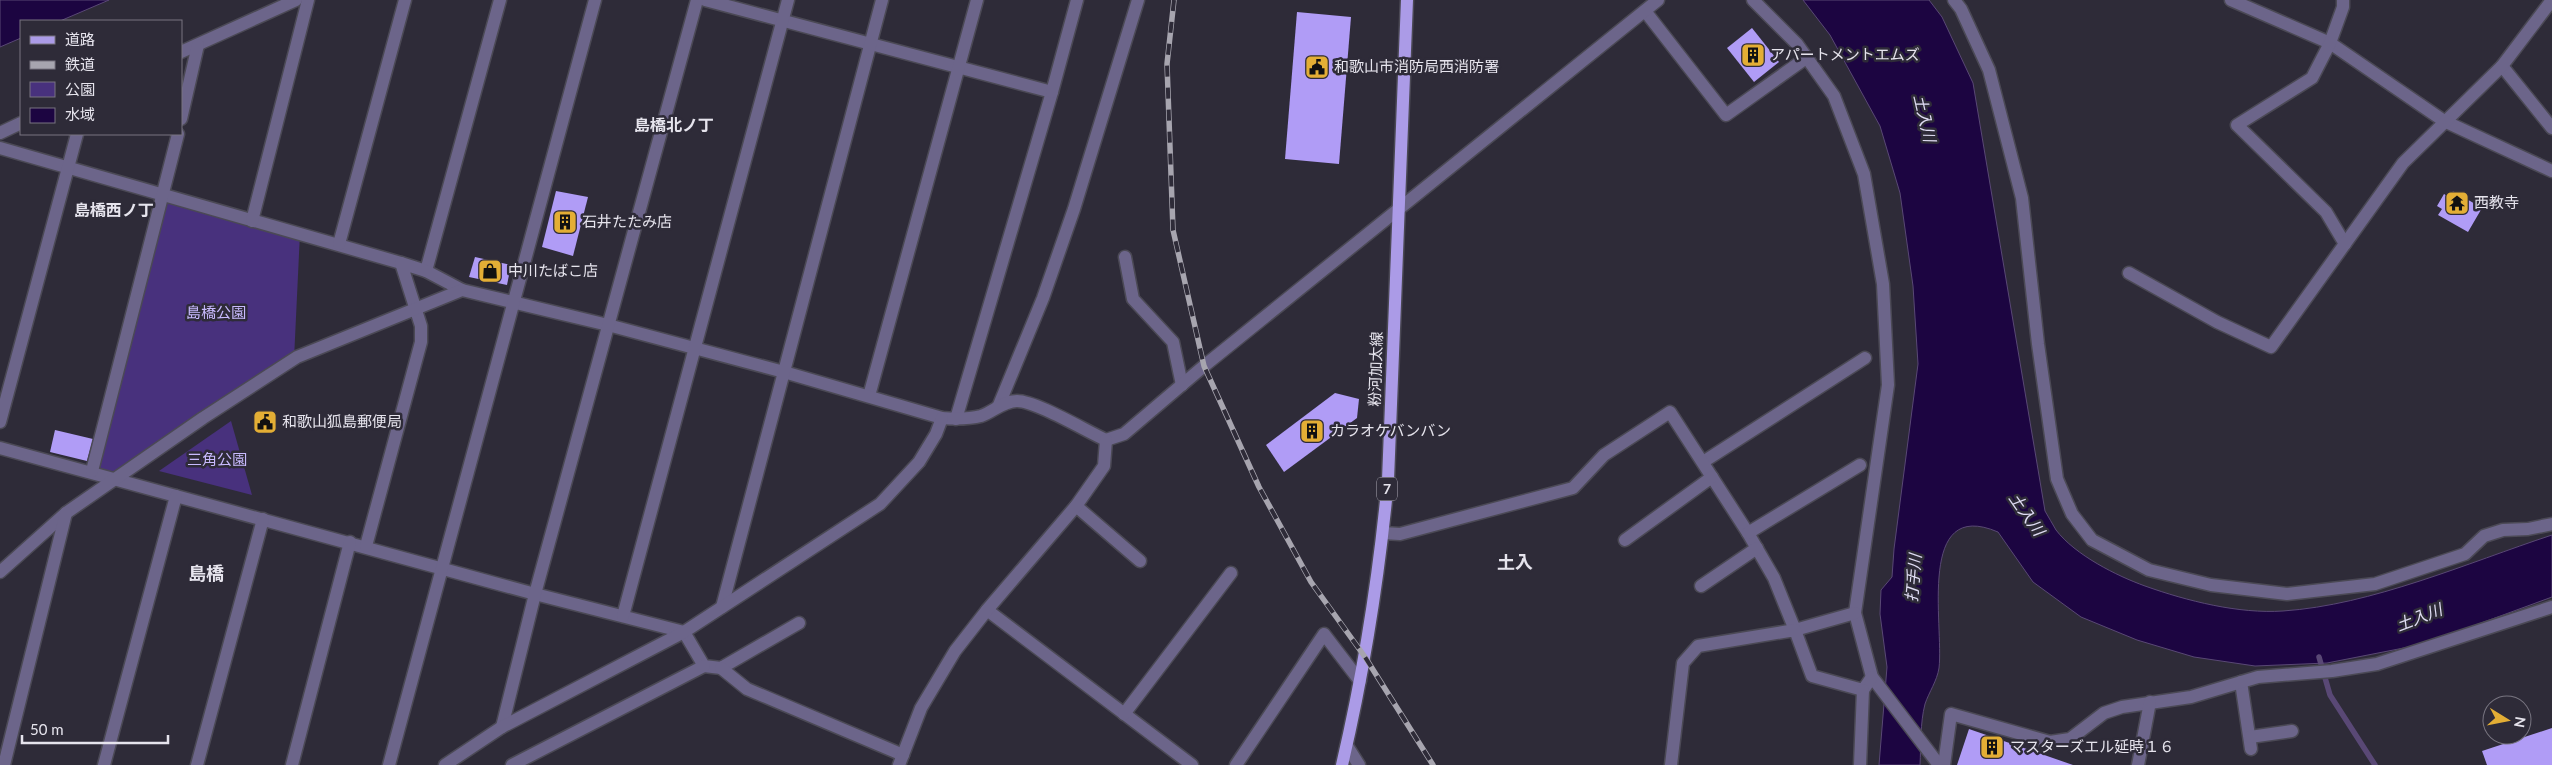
<svg xmlns="http://www.w3.org/2000/svg" width="2552" height="765" viewBox="0 0 2552 765" font-family="Lato,'Noto Sans JP',sans-serif">
<style>
.green{fill:#48317d}
.water{fill:#1c0541;stroke:#594875}
.lines{fill:none;stroke-linecap:round;stroke-linejoin:round}
.stream{stroke:#594875;stroke-width:5.5}
.building{fill:#b09cf6}
.minor-casing{stroke:#4b4955;stroke-width:15}
.major-casing{stroke:#4b4955;stroke-width:15}
.minor{stroke:#6c658a;stroke-width:12}
.major{stroke:#ab9be7;stroke-width:12}
.rail-casing{stroke:#a7a5af;stroke-width:5.5}
.rail{stroke:#2e2b38;stroke-width:4;stroke-dasharray:11;stroke-linecap:butt}
.labels{text-anchor:middle;stroke-width:5;stroke-linejoin:round;paint-order:stroke}
.shield{fill:#2e2b38;stroke:#afacb7;stroke-width:1}
.shield-label{font-size:14px;font-weight:bold;fill:#e6e4ed}
.poi-label{font-size:15px;fill:#e6e4ed;stroke:#2e2b38;text-anchor:start}
.park-label{font-size:15px;fill:#c8bafe;stroke:#2e2b38}
.street-label{font-size:15px;fill:#e6e4ed;stroke:#2e2b38}
.water-label{font-size:16px;font-style:italic;fill:#e0ddf4;stroke:#2e2b38}
.neighbourhood-label{font-size:16px;font-weight:bold;fill:#e6e4ed;stroke:#2e2b38}
.quarter-label{font-size:18px;font-weight:bold;fill:#e6e4ed;stroke:#2e2b38}
</style>
<rect width="100%" height="100%" fill="#2e2b38"/>
<g class="green">
<polygon points="164,195 300,233 294,359 114,478 92,471"/>
<polygon points="231,421 252,495 159,471"/>
</g>
<g class="water">
<polygon points="0,0 109,0 60,21 21,21 21,38 0,47"/>
<path d="M1803 0H1929L1942 17 1973 83 2045 511C2049 517 2052 524 2056 530 2075 555 2117 576 2145 586 2187 601 2239 614 2283 611 2372 605 2467 563 2552 535V597L2424 644 2327 663 2255 666 2194 657 2137 640 2081 617 2033 582 1998 532C1916 497 1944 625 1939 668 1937 681 1929 692 1925 704 1920 723 1921 746 1920 765H1879L1887 667 1880 614 1881 590 1892 577 1894 549 1918 364 1913 286 1900 193 1880 126 1830 35Z"/>
</g>
<g class="lines">
<polyline class="stream" points="2319,657 2330,695 2375,765"/>
</g>
<g class="building">
<polygon points="1297,12 1351,17 1339,164 1285,159"/>
<polygon points="1752,28 1779,62 1754,82 1727,48"/>
<polygon points="556,191 588,197 573,256 542,247"/>
<polygon points="2453,191 2482,208 2468,232 2438,215 2442,209 2437,206 2444,194 2449,197"/>
<polygon points="475,257 511,265 507,285 469,277"/>
<polygon points="1335,393 1359,399 1357,418 1284,472 1266,445"/>
<polygon points="55,430 93,439 87,461 50,452"/>
<polygon points="2552,728 2552,765 2487,765 2482,751"/>
<polygon points="1969,729 2073,765 1957,765"/>
</g>
<g class="lines">
<g class="minor-casing">
<g id="minor">
<polyline points="705,0 1052,92 956,419"/>
<polyline points="1753,0 1797,44 1834,96 1864,174 1883,284 1888,385 1855,613 1872,677 1939,765"/>
<polyline points="1954,0 1961,9 1989,70 2022,198 2038,344 2057,479 2072,514 2092,540 2149,570 2211,585 2287,594 2375,584 2465,554 2484,536 2503,530 2528,529 2552,524"/>
<polyline points="2231,0 2330,43 2444,121 2552,171"/>
<polyline points="2343,0 2343,7 2330,43 2312,78 2237,125 2326,212 2345,244"/>
<polyline points="1645,11 1726,115 1806,58"/>
<polyline points="181,52 296,0"/>
<polyline points="2502,66 2552,128"/>
<polyline points="1052,92 1077,0"/>
<polyline points="181,119 198,45"/>
<polyline points="0,133 21,123"/>
<polyline points="0,148 401,263"/>
<polyline points="252,221 308,0"/>
<polyline points="339,244 405,0"/>
<polyline points="1125,257 1133,299 1173,342 1182,385"/>
<polyline points="426,271 500,0"/>
<polyline points="2129,273 2217,322 2271,347 2403,163 2502,66 2552,0"/>
<polyline points="869,396 977,0"/>
<polyline points="999,405 1043,298 1074,209 1138,0"/>
<polyline points="0,422 77,134"/>
<polyline points="0,448 535,594 684,632 704,666 721,668 799,623"/>
<polyline points="1703,462 1865,358"/>
<polyline points="92,471 178,134"/>
<polyline points="1076,506 1140,561"/>
<polyline points="1383,533 1400,534 1573,488 1604,455 1670,412 1748,533 1774,578 1795,630 1855,613"/>
<polyline points="1748,533 1860,465"/>
<polyline points="1625,540 1712,477"/>
<polyline points="366,546 421,342 421,326 401,263 426,271 462,290"/>
<path d="M0 572 66 513 203 418 297 357 462 290 608 325 784 372 942 418C955 419 969 419 981 416 993 412 1003 401 1017 401 1036 401 1086 431 1106 440L1124 434 1204 366 1658 0"/>
<polyline points="1701,586 1757,548"/>
<polyline points="722,607 882,0"/>
<polyline points="987,610 1192,765"/>
<polyline points="623,616 788,0"/>
<polyline points="721,668 747,689 903,755"/>
<polyline points="2241,682 2251,749"/>
<polyline points="1124,714 1231,573"/>
<polyline points="502,727 535,594 697,0"/>
<polyline points="2250,737 2292,731"/>
<polyline points="1347,746 1359,765"/>
<polyline points="4,765 66,513"/>
<polyline points="104,765 176,496"/>
<polyline points="197,765 263,519"/>
<polyline points="292,765 350,542"/>
<polyline points="389,765 595,0"/>
<polyline points="445,765 502,727 684,632 880,504 919,462 936,434 942,418"/>
<polyline points="512,765 704,666"/>
<polyline points="899,765 921,708 955,651 987,610 1076,506 1104,466 1106,440"/>
<polyline points="1236,765 1324,634 1360,681"/>
<polyline points="1671,765 1683,663 1698,646 1795,630 1812,676 1863,690 1872,677"/>
<polyline points="1860,765 1863,690"/>
<polyline points="1944,765 1951,714 2050,742 2070,739 2104,713 2122,707 2191,697 2258,677 2332,671 2377,664 2552,607"/>
<polyline points="2138,765 2150,702"/>
</g>
</g>
<g class="major-casing">
<path id="major" d="M1342 765C1364 671 1379 576 1388 480L1407 0"/>
</g>
<use href="#minor" class="minor"/>
<use href="#major" class="major"/>
<g class="rail-casing">
<polyline id="rail" points="1174,0 1167,64 1173,230 1204,366 1259,487 1311,582 1365,657 1433,765"/>
</g>
<use href="#rail" class="rail"/>
</g>
<defs>
<g id="building-square" transform="scale(1.25)"><rect x="-9" y="-9" width="18" height="18" rx="4" fill="#e3ae35" stroke="#2e2b38"/><path d="M-4-6H4V6H1V3H-1V6H-4ZM-2.5-4.3h1.7v1.8h-1.7ZM.8-4.3h1.7v1.8H.8ZM-2.5-1h1.7V.8h-1.7ZM.8-1h1.7V.8H.8Z" fill="#111"/></g>
<g id="civic-square" transform="scale(1.25)"><rect x="-9" y="-9" width="18" height="18" rx="4" fill="#e3ae35" stroke="#2e2b38"/><path d="M-.6-6.5H3V-4.5H.6V-3L4-1V1h2V6H-6V1h2V-1L-.6-3ZM-1.2 2.5V6h2.4V2.5Z" fill="#111"/></g>
<g id="temple-square" transform="scale(1.25)"><rect x="-9" y="-9" width="18" height="18" rx="4" fill="#e3ae35" stroke="#2e2b38"/><path d="M0-6L5-2H3V0L6.5 2.5H4V6H1.5V3h-3V6H-4V2.5H-6.5L-3 0V-2H-5Z" fill="#111"/></g>
<g id="shop-square" transform="scale(1.25)"><rect x="-9" y="-9" width="18" height="18" rx="4" fill="#e3ae35" stroke="#2e2b38"/><path d="M-5-2.5h2.3a2.7 3.5 0 0 1 5.4 0H5L5.5 6h-11ZM-1.5-2.5h3a1.5 2.3 0 0 0-3 0Z" fill="#111"/></g>
</defs>
<g fill-rule="evenodd">
<use href="#building-square" x="1753" y="55"/>
<use href="#civic-square" x="1317" y="67"/>
<use href="#temple-square" x="2457" y="203"/>
<use href="#building-square" x="565" y="222"/>
<use href="#shop-square" x="490" y="271"/>
<use href="#civic-square" x="265" y="422"/>
<use href="#building-square" x="1312" y="431"/>
<use href="#building-square" x="1992" y="747"/>
</g>
<g class="labels">
<rect class="shield" x="1377" y="477.5" width="20" height="23" rx="4"/>
<g class="shield-label">
<text x="1387" y="494">7</text>
</g>
<g class="poi-label">
<text x="1770" y="60">アパートメントエムズ</text>
<text x="1334" y="72">和歌山市消防局西消防署</text>
<text x="2474" y="208">西教寺</text>
<text x="582" y="227">石井たたみ店</text>
<text x="508" y="276">中川たばこ店</text>
<text x="282" y="427">和歌山狐島郵便局</text>
<text x="1330" y="436">カラオケバンバン</text>
<text x="2010" y="752">マスターズエル延時１６</text>
</g>
<g class="park-label">
<text x="216" y="318">島橋公園</text>
<text x="217" y="465">三角公園</text>
</g>
<g class="street-label">
<text transform="translate(1376 369) rotate(-88)" y="5">粉河加太線</text>
</g>
<g class="water-label">
<text transform="translate(1925 118) rotate(77)" y="6">土入川</text>
<text transform="translate(2027 514) rotate(55)" y="6">土入川</text>
<text transform="translate(1913 578) rotate(-85)" y="6">打手川</text>
<text transform="translate(2419 617) rotate(-21)" y="6">土入川</text>
</g>
<g class="neighbourhood-label">
<text x="674" y="131">島橋北ノ丁</text>
<text x="114" y="216">島橋西ノ丁</text>
</g>
<g class="quarter-label">
<text x="1515" y="569">土入</text>
<text x="206" y="580">島橋</text>
</g>
</g>
<rect x="20" y="20" width="162" height="115" fill="#2e2b38" stroke="#787580"/>
<rect x="30" y="36" width="25" height="8" fill="#ab9be7" stroke="#787580"/>
<text x="65" y="45" font-size="15" fill="#e6e4ed">道路</text>
<rect x="30" y="61" width="25" height="8" fill="#a7a5af" stroke="#787580"/>
<text x="65" y="70" font-size="15" fill="#e6e4ed">鉄道</text>
<rect x="30" y="82" width="25" height="15" fill="#48317d" stroke="#787580"/>
<text x="65" y="95" font-size="15" fill="#e6e4ed">公園</text>
<rect x="30" y="108" width="25" height="15" fill="#1c0541" stroke="#787580"/>
<text x="65" y="120" font-size="15" fill="#e6e4ed">水域</text>
<g transform="translate(2507 720) rotate(100)"><circle r="24" fill="#2e2b38" stroke="#787580"/>
<path d="M0-4L9 19L0 12L-9 19Z" fill="#e3ae35"/>
<text y="-8" font-size="14" font-weight="bold" text-anchor="middle" fill="#e6e4ed">N</text>
</g>
<path d="M22 735v8h146v-8" fill="none" stroke="#e6e4ed" stroke-width="2.5"/>
<text x="30" y="735" font-size="15" fill="#e6e4ed" stroke="#2e2b38" stroke-width="4" paint-order="stroke">50 m</text>
</svg>
